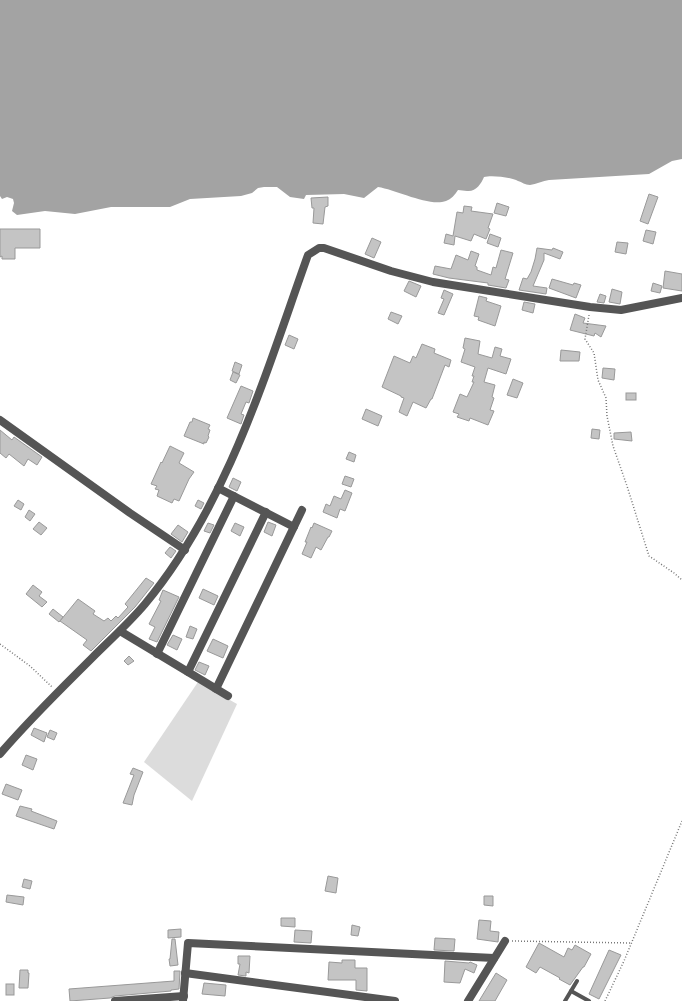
<svg xmlns="http://www.w3.org/2000/svg" width="682" height="1001" viewBox="0 0 682 1001" font-family="Rubik,sans-serif">
<style>
.green{fill:#dcdcdc}
.water{fill:#a3a3a3}
.building{fill:#c4c4c4;stroke:#999}
.lines{fill:none;stroke-linecap:round;stroke-linejoin:round}
.path{stroke:#777;stroke-width:1.5;stroke-dasharray:1 2;stroke-linecap:butt}
.service{stroke:#555;stroke-width:4}
.minor{stroke:#555;stroke-width:8}
</style>
<rect width="100%" height="100%" fill="#fff"/>
<polygon class="green" points="198,682 237,704 192,801 144,762"/>
<path class="water" d="M0 0H682V159L672 161 649 174 549 180C543 181 536 184 530 185 525 185 522 182 518 181 511 177 491 175 484 177 481 184 476 192 467 191 464 191 461 190 458 190 455 195 451 199 446 201 429 207 397 190 378 187L364 198 344 194 306 195 304 199 290 197 277 187H264L258 188 252 193 241 196 190 199 170 207H111L75 214 45 211 17 215 12 211 14 203 13 199 7 197 2 199 0 196Z"/>
<g class="building">
<polygon points="649,194 658,197 648,224 640,221"/>
<polygon points="328,197 328,206 325,207 323,224 313,223 314,208 312,208 311,198"/>
<polygon points="497,203 509,207 506,216 494,213"/>
<polygon points="464,206 472,207 471,211 493,214 488,228 490,229 486,239 474,234 471,241 455,236 454,245 444,243 446,234 453,236 457,212 463,213"/>
<polygon points="0,229 40,229 40,248 15,248 15,259 2,259 2,256 0,257"/>
<polygon points="646,230 656,232 653,244 643,241"/>
<polygon points="490,234 501,238 498,247 487,243"/>
<polygon points="372,238 381,242 374,258 365,254"/>
<polygon points="617,242 628,243 626,254 615,252"/>
<polygon points="537,248 552,250 553,248 563,252 560,259 544,253 544,260 533,286 547,288 546,294 519,290 523,278 527,279 531,272 535,259"/>
<polygon points="501,250 513,253 505,279 509,280 506,288 488,285 488,283 449,278 433,274 435,266 451,269 456,255 468,260 471,251 479,254 475,266 477,267 477,270 491,275 493,267 496,268"/>
<polygon points="665,271 682,274 682,291 663,288"/>
<polygon points="552,279 573,285 574,283 581,285 576,298 549,288"/>
<polygon points="409,281 421,286 416,297 404,291"/>
<polygon points="653,283 662,286 660,293 651,291"/>
<polygon points="612,289 622,292 620,304 609,302"/>
<polygon points="444,290 453,294 444,315 438,313 444,299 441,298"/>
<polygon points="600,294 606,296 604,303 597,302"/>
<polygon points="479,296 487,298 486,301 501,306 495,326 478,320 479,317 474,316"/>
<polygon points="524,302 535,304 533,313 522,310"/>
<polygon points="391,312 402,316 398,324 388,319"/>
<polygon points="575,314 585,318 583,323 606,326 601,337 595,333 594,336 570,330"/>
<polygon points="289,335 298,339 294,349 285,345"/>
<polygon points="465,338 480,341 478,354 492,358 495,347 502,349 500,356 511,359 506,374 488,368 484,382 495,385 492,397 494,398 490,410 494,411 488,425 470,418 469,421 457,417 459,414 453,412 460,394 467,397 474,382 472,382 474,376 472,376 475,367 461,362 465,349 463,348"/>
<polygon points="422,344 435,349 434,353 451,360 449,367 445,365 432,399 431,399 426,408 413,402 407,416 399,412 404,398 401,397 401,396 382,387 394,356 410,363 413,356 416,358"/>
<polygon points="561,350 580,352 579,361 560,361"/>
<polygon points="235,362 242,365 239,374 232,371"/>
<polygon points="603,368 615,369 614,380 602,378"/>
<polygon points="233,372 240,375 236,383 230,380"/>
<polygon points="513,379 523,383 517,398 507,395"/>
<polygon points="241,386 253,391 249,403 246,402 241,414 244,415 241,424 227,418"/>
<rect x="626" y="393" width="10" height="7"/>
<polygon points="366,409 382,416 378,426 362,419"/>
<polygon points="193,418 210,425 208,429 210,430 208,436 209,437 206,443 204,442 204,444 184,436 190,422 192,422"/>
<polygon points="592,429 600,430 599,439 591,438"/>
<polygon points="0,430 12,440 14,437 42,457 37,465 28,459 24,466 9,454 6,458 0,453"/>
<polygon points="631,432 632,441 614,439 614,433"/>
<polygon points="170,446 184,453 179,463 194,472 189,479 179,501 174,499 172,503 157,496 159,490 155,489 157,486 151,484 161,462 162,463"/>
<polygon points="349,452 356,455 354,462 346,459"/>
<polygon points="345,476 354,479 351,487 342,484"/>
<polygon points="233,478 241,482 237,491 229,487"/>
<polygon points="345,490 352,493 345,511 340,509 337,518 323,512 326,504 330,506 334,496 341,499"/>
<polygon points="18,500 24,504 21,510 14,506"/>
<polygon points="198,500 204,503 201,509 195,506"/>
<polygon points="29,510 35,514 30,521 25,517"/>
<polygon points="39,522 47,528 41,535 33,529"/>
<polygon points="268,522 276,525 272,536 264,532"/>
<polygon points="208,523 214,525 210,533 204,531"/>
<polygon points="235,523 244,527 240,536 231,531"/>
<polygon points="314,523 332,531 329,537 328,537 321,550 316,547 311,558 302,554 307,542 305,542 311,527 312,528"/>
<polygon points="178,525 188,532 182,542 171,534"/>
<polygon points="170,547 176,551 171,558 165,553"/>
<polygon points="146,578 154,583 135,607 91,651 83,645 87,640 60,621 78,599 95,611 93,614 104,621 108,618 111,621 116,616 118,618 128,607 125,604"/>
<polygon points="33,585 42,592 39,596 47,602 42,607 26,594"/>
<polygon points="203,589 218,596 214,605 199,598"/>
<polygon points="163,590 179,597 157,642 149,639 155,627 149,624 161,601 159,600"/>
<polygon points="53,609 63,617 59,622 49,614"/>
<polygon points="190,626 197,629 193,639 186,637"/>
<polygon points="173,635 182,639 177,650 167,645"/>
<polygon points="213,639 228,646 223,658 207,651"/>
<polygon points="129,656 134,661 128,665 124,661"/>
<polygon points="199,662 209,666 205,675 195,670"/>
<polygon points="34,728 47,733 44,742 31,735"/>
<polygon points="50,730 57,733 54,740 47,737"/>
<polygon points="26,755 37,759 33,770 22,765"/>
<polygon points="133,768 143,772 134,795 132,805 123,803 134,775 130,774"/>
<polygon points="6,784 22,790 18,800 2,794"/>
<polygon points="20,806 32,809 31,811 57,821 54,829 16,816"/>
<polygon points="328,876 338,878 336,893 325,891"/>
<polygon points="24,879 32,881 30,889 22,887"/>
<polygon points="7,895 24,897 23,905 6,902"/>
<polygon points="484,896 493,896 493,906 484,905"/>
<polygon points="281,918 295,918 295,927 281,926"/>
<polygon points="479,920 491,921 490,931 499,932 498,942 477,939"/>
<polygon points="352,925 360,927 358,936 351,935"/>
<polygon points="181,929 181,937 168,938 168,930"/>
<polygon points="295,930 312,931 311,943 294,942"/>
<polygon points="435,938 455,939 454,951 434,950"/>
<polygon points="172,939 175,939 178,965 170,966 169,959 170,959"/>
<polygon points="539,943 564,957 568,948 572,950 575,945 591,954 584,967 583,967 570,985 559,979 560,978 540,967 536,973 526,967"/>
<polygon points="609,950 621,955 599,999 589,994"/>
<polygon points="238,956 250,956 249,973 246,972 246,976 238,975 240,964 238,964"/>
<polygon points="342,960 355,960 355,968 367,968 367,991 356,990 356,980 328,980 329,962 342,963"/>
<polygon points="445,961 469,963 470,962 477,965 474,973 465,969 460,983 444,982"/>
<polygon points="20,970 28,970 28,973 29,973 28,988 19,988"/>
<polygon points="174,971 180,971 179,989 171,990 171,991 115,996 110,998 70,1001 69,989 174,981"/>
<polygon points="496,973 507,980 495,1001 479,1001"/>
<polygon points="204,983 226,985 225,996 202,994"/>
<rect x="6" y="984" width="8" height="11"/>
</g>
<g class="lines">
<g class="path">
<polyline points="589,315 585,339 594,353 598,380 606,398 607,416 613,446 627,486 649,556 674,573 682,580"/>
<polyline points="0,644 30,666 52,687"/>
<polyline points="512,941 631,943"/>
<polyline points="605,1001 624,961 682,821"/>
</g>
<g class="service">
<polyline points="571,991 589,1001"/>
<polyline points="565,1001 577,981"/>
</g>
<g class="minor">
<polyline points="0,420 130,513 185,550"/>
<polyline points="218,488 294,527"/>
<polyline points="120,631 228,696"/>
<polyline points="157,654 234,496"/>
<polyline points="188,672 266,512"/>
<polyline points="216,689 302,510"/>
<path d="M0 754C29 720 61 689 92 658 110 640 129 623 145 604 228 504 265 375 308 255L319 248H324L391 271 433 282 590 307 621 310 682 298"/>
<polyline points="185,973 395,1001"/>
<polyline points="115,1001 184,996"/>
<polyline points="183,1001 188,943 494,958"/>
<polyline points="468,1001 505,941"/>
</g>
</g>
</svg>
